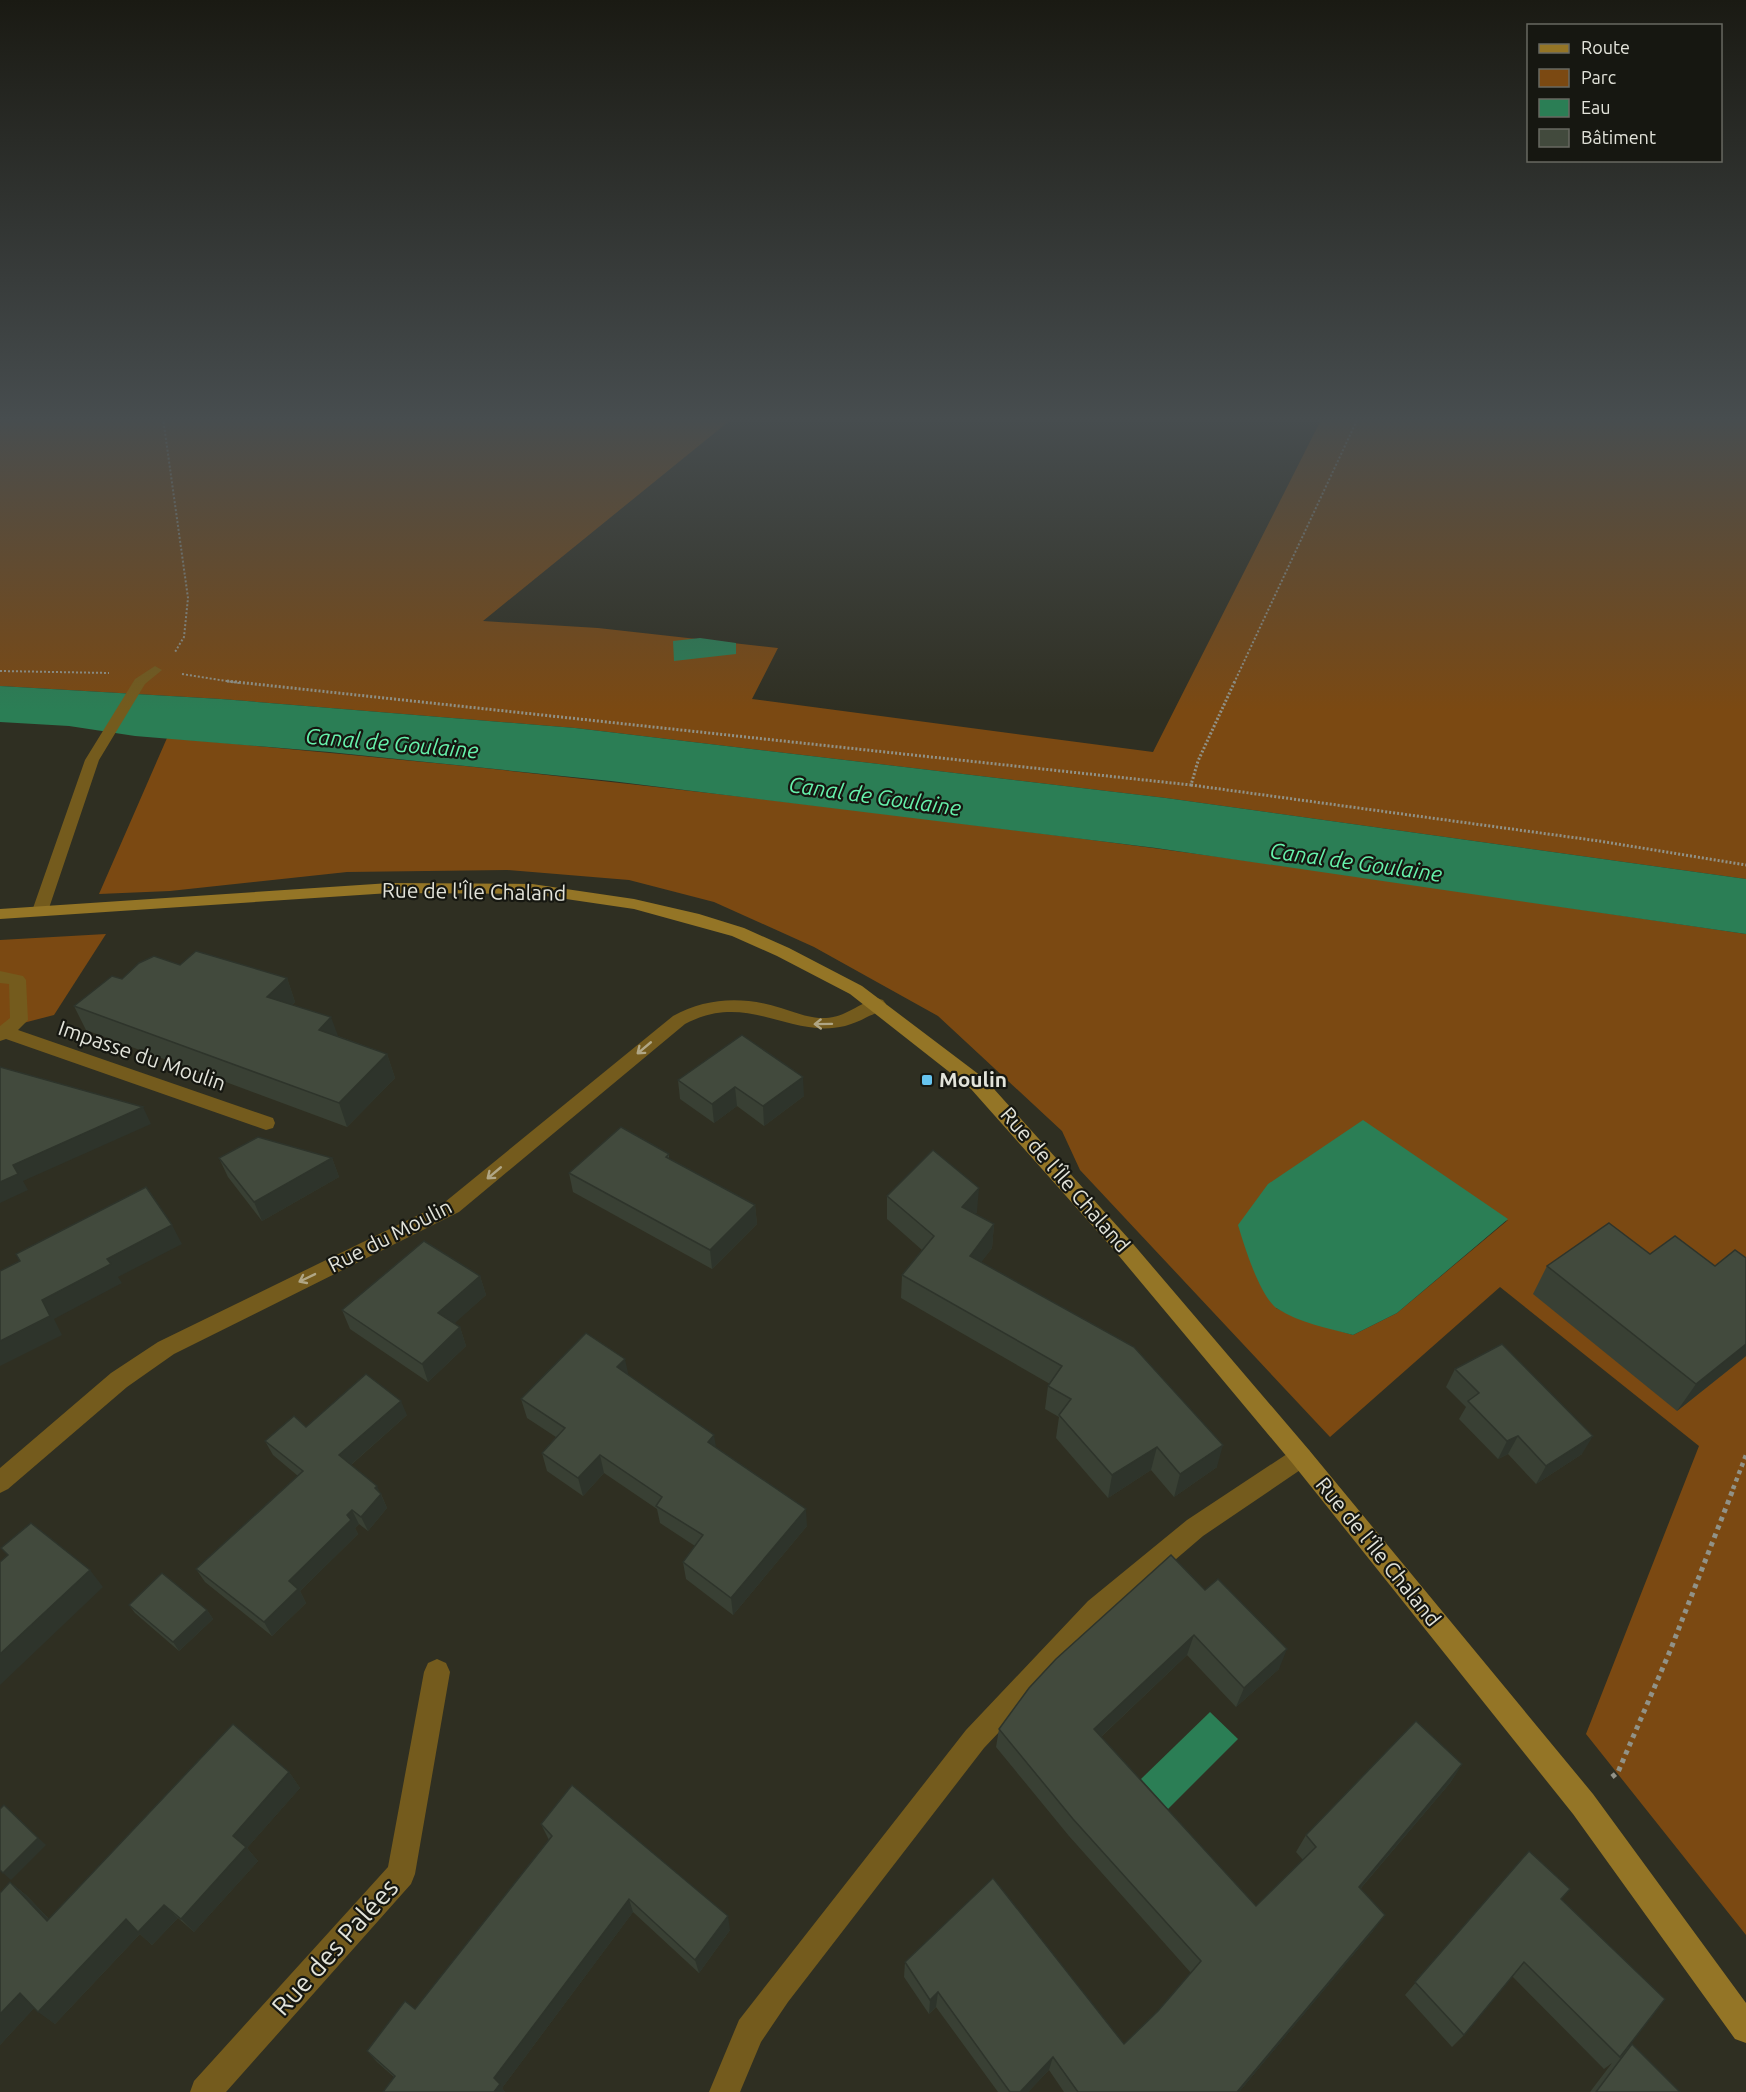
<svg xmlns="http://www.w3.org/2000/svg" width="1746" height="2092" viewBox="0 0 1746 2092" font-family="Ubuntu,sans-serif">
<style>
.green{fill:#7b4912;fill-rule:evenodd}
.water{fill:#2b7e55}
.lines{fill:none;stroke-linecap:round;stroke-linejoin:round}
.path-far3{stroke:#919287;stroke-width:2;stroke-dasharray:2 2;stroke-linecap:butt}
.path-far2{stroke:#919287;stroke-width:3;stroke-dasharray:2 2;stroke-linecap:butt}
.path-far1{stroke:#919287;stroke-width:4.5;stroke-dasharray:4 4;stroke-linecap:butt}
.path{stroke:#919287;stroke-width:5;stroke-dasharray:4.5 4.5;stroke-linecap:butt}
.lane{fill:#745b1d;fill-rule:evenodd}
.street{fill:#745b1d;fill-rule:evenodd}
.secondary{fill:#947526;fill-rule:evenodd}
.wall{fill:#394034}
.shaded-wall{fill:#2e342b}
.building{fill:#424a3d;stroke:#2e342b;stroke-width:1.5}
.oneway{stroke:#b0a685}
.poi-dot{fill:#66c4ef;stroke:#161711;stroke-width:2}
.labels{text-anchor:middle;stroke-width:4.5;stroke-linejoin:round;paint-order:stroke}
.street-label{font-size:21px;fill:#e2e3da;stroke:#161711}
.poi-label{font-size:21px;font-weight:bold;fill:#e2e3da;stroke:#161711;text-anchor:start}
.water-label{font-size:22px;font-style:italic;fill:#66f1ab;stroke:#161711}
.near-street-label{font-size:26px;fill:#e2e3da;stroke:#161711}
</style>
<rect width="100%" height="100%" fill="#2f2f22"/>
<g class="green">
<polygon points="0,418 733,418 483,621 598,628 778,648 752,699 1153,752 1322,418 1746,418 1746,879 1166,798 575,728 221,699 0,686"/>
<path d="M167 738C497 766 825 805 1153 848 1351 874 1548 905 1746 934V1935L1586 1734 1699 1446 1500 1287 1330 1437 1080 1170 1062 1131 938 1016 814 947 714 902 629 880 507 870 347 872 170 891 99 894ZM1508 1220 1397 1313 1353 1335 1300 1319 1276 1308Z"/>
<polygon points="106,934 54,1015 0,1029 0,940"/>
</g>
<g class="water">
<polygon points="700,638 736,643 736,654 674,661 673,641"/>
<polygon points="0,686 221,699 575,728 1166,798 1746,879 1746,934 1156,848 611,781 329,752 135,736 69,726 0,722"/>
<path d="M1363 1120 1508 1219 1397 1313 1353 1335C1329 1328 1299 1323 1278 1309 1260 1298 1244 1245 1238 1225L1268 1184Z"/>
<polygon points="1210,1712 1238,1739 1168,1809 1141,1779"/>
</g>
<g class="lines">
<g class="path-far3">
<polyline points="163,418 188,598 184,637 175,652"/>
<polyline points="0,671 109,673"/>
<polyline points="182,674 239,683"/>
<polyline points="1234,683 1358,418"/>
</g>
<g class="path-far2">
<polyline points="227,681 1191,785 1198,761 1235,681"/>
<polyline points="1191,785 1599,841 1746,865"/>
</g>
<polyline class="path-far1" points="1733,1489 1746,1455"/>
<polyline class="path" points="1612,1777 1618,1772 1670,1651 1734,1487"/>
<polygon class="lane" points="1301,1447 1309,1450 1313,1457 1309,1464 1203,1536 1106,1619 984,1748 788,2002 761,2042 740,2092 709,2092 739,2020 966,1730 1088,1601 1187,1520 1293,1450"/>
<g class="street">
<polygon points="155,666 162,670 145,684 99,760 48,911 46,915 34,915 32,911 85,760 135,679"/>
<polygon points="0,971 23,976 26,980 28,1020 18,1030 273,1118 275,1123 273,1128 266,1130 6,1039 0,1041 0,1026 10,1018 9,984 0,983"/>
<path d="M877 998 883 1000 886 1004C882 1011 874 1014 867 1017 801 1054 756 986 685 1024L459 1212 174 1354 127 1387 8 1489 0 1493V1468L111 1373 158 1342 445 1202 673 1016C707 997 744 996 781 1008 795 1012 810 1019 826 1018 846 1017 859 1003 877 998Z"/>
<polygon points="437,1659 446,1663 450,1672 415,1874 411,1884 226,2092 190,2092 194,2081 388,1867 424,1672 428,1663"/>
</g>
<polygon class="secondary" points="390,883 532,884 634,899 699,914 744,928 789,948 862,986 985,1079 1128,1238 1309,1450 1593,1794 1746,2003 1746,2043 1735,2039 1573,1814 1293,1464 1114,1250 971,1089 850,994 777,956 732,936 634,909 532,894 390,893 0,919 0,909"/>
</g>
<g class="wall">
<polygon points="180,965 287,978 295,1002 292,1005 338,1036 387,1054 395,1078 347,1127 86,1030 74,1006 122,979"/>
<polygon points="678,1080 804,1096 764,1126 737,1106 714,1123 680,1099"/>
<polygon points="669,1154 669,1159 755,1205 757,1224 712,1269 573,1192 569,1173"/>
<polygon points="219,1158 332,1158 339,1177 262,1221 228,1177"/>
<polygon points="887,1196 977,1212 975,1214 994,1224 992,1248 981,1262 1217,1467 1174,1497 1151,1470 1108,1498 1056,1438 1059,1417 1045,1409 1048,1386 1050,1384 901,1298 902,1275 922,1250 887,1219"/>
<polygon points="1650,1254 1715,1266 1746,1356 1677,1411 1533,1294 1547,1266"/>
<polygon points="480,1276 486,1295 454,1323 460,1327 466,1346 428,1382 350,1329 342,1310"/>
<polygon points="1455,1369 1582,1454 1536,1484 1508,1454 1498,1459 1459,1419 1466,1407 1446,1387"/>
<polygon points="629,1375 716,1447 807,1526 733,1615 686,1579 683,1562 695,1546 660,1523 657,1509 604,1473 583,1496 547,1471 542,1453 556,1437 527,1418 521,1399"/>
<polygon points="407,1415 351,1465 381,1494 387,1508 368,1531 359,1524 355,1528 358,1534 300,1591 306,1603 272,1636 205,1582 196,1569 298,1476 273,1455 265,1441 306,1427"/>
<polygon points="1171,1555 1279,1669 1236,1707 1187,1655 1101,1737 1256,1906 1303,1860 1296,1852 1306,1835 1462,1764 1450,1783 1361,1888 1373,1931 1239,2092 1064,2092 1049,2070 1028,2092 998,2092 936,2007 929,2014 904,1977 905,1962 1124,2044 1158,2011 1191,1973 1069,1836 996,1747 999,1729"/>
<polygon points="129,1605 207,1610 213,1619 179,1651 135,1613"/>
<polygon points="289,1772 300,1788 247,1848 258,1861 194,1932 178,1918 152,1945 140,1934 55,2024 34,2008 0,2045 10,1882 27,1896 49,1919"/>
<polygon points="541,1824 730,1930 699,1973 633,1912 502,2088 505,2092 383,2092 394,2077 377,2062 367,2051 415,2009 549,1840"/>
<polygon points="1529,1851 1561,1899 1627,2048 1632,2044 1680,2092 1590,2092 1612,2063 1604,2069 1512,1976 1464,2035 1452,2047 1405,1995"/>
</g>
<g class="shaded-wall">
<polygon points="287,978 295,1002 276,1021 267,997"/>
<polygon points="331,1017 340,1041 319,1030"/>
<polygon points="387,1054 395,1078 347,1127 339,1103"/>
<polygon points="803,1077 804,1096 764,1126 763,1106"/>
<polygon points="735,1087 737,1106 714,1123 712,1104"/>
<polygon points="143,1107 151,1124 23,1181 28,1190 0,1203 0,1182 13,1165"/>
<polygon points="332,1158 339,1177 262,1221 254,1202"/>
<polygon points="979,1188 977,1212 960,1230 962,1207"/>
<polygon points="755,1205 757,1224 712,1269 710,1250"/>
<polygon points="994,1224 992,1248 968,1280 970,1256"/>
<polygon points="172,1225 182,1244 118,1277 122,1283 54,1319 62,1335 0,1366 0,1341 42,1300 107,1259"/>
<polygon points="480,1276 486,1295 445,1332 438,1313"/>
<polygon points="460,1327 466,1346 428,1382 422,1364"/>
<polygon points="1746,1344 1746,1356 1677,1411 1696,1384"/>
<polygon points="625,1359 629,1377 617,1367"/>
<polygon points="401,1401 407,1415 346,1469 339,1455"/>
<polygon points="714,1435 717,1453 708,1442"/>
<polygon points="1518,1436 1508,1454 1498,1459 1507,1441"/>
<polygon points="1593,1436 1582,1454 1536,1484 1546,1466"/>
<polygon points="1223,1445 1217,1467 1174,1497 1180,1474"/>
<polygon points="1157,1447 1151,1470 1108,1498 1112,1475"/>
<polygon points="600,1455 604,1473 583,1496 578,1478"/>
<polygon points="377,1486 387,1508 368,1531 361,1517 375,1488"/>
<polygon points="806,1509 807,1526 733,1615 731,1598"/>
<polygon points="352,1510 359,1524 355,1528 358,1534 300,1591 306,1603 272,1636 264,1622 289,1581"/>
<polygon points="90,1570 103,1587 0,1685 0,1654"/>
<polygon points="207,1610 213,1619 179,1651 173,1642"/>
<polygon points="1194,1635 1187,1655 1089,1748 1094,1729"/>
<polygon points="1287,1649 1279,1669 1236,1707 1244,1688"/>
<polygon points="1462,1764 1450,1783 1348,1903 1359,1887"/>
<polygon points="289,1772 300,1788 247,1848 258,1861 194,1932 181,1919 233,1836"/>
<polygon points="12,1813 46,1845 11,1880 3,1873"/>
<polygon points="10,1882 27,1896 63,1934 47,1921"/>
<polygon points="629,1899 633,1912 502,2088 505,2092 494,2092 494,2078"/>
<polygon points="164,1905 178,1918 152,1945 140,1934 55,2024 38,2012 126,1919"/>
<polygon points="1385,1915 1373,1931 1239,2092 1237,2092"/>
<polygon points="728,1916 730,1930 699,1973 695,1960"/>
<polygon points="938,1992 936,2007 929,2014 930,2000"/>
<polygon points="20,1993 37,2005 0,2045 0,2014"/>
<polygon points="1053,2057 1049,2070 1028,2092 1020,2092"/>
</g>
<g class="building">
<polygon points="196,951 287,978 267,997 331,1017 319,1030 387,1054 339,1103 74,1006 112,976 122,979 139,963 154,956 180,965"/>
<polygon points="742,1035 803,1077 763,1106 735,1087 712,1104 678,1080"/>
<polygon points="0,1067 143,1107 13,1165 18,1174 0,1182"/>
<polygon points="621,1127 669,1154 666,1157 755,1205 710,1250 569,1173"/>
<polygon points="258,1137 332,1158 254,1202 219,1158"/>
<polygon points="933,1150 979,1188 962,1207 994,1224 970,1256 1134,1347 1223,1445 1180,1474 1157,1447 1112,1475 1059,1415 1071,1399 1048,1386 1062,1366 902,1275 934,1236 887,1196"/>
<polygon points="146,1187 172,1225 107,1259 111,1264 42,1300 50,1316 0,1341 0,1271 20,1261 16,1254"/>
<polygon points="1609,1223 1650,1254 1675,1236 1715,1266 1735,1250 1746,1258 1746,1344 1696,1384 1547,1266"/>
<polygon points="424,1241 480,1276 438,1313 460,1327 422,1364 342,1310"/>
<polygon points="586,1333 625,1359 617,1367 714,1435 708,1442 806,1509 731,1598 683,1562 703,1535 656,1506 662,1497 600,1455 578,1478 542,1453 565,1428 521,1399"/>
<polygon points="1502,1344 1593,1436 1546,1466 1518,1436 1507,1441 1468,1401 1479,1393 1455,1369"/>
<polygon points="366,1374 401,1401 339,1455 377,1486 375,1488 381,1494 361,1517 352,1510 347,1515 351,1520 289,1581 298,1589 264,1622 196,1569 303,1471 265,1441 294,1416 306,1427"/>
<polygon points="31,1523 90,1570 0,1654 0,1562 8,1555 1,1548"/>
<polygon points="1171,1555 1205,1590 1218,1579 1287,1649 1244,1688 1194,1635 1094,1729 1256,1906 1316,1847 1306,1835 1416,1721 1462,1764 1359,1887 1385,1915 1237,2092 1078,2092 1053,2057 1020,2092 1010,2092 938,1992 930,2000 905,1962 993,1878 1124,2044 1158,2011 1201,1961 1073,1819 999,1729 1029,1688 1056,1659"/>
<polygon points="162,1573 207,1610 173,1642 129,1605"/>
<polygon points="233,1724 289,1772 233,1836 246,1847 181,1919 164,1905 138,1932 126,1919 38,2012 20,1993 0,2014 0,1893 10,1882 47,1921"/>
<polygon points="572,1785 728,1916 695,1960 629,1899 494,2078 500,2084 494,2092 383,2092 395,2076 367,2051 405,2001 415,2009 552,1836 541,1824"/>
<polygon points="4,1805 38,1838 3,1873 0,1870 0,1809"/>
<polygon points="1529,1851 1570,1889 1561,1899 1665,1999 1620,2057 1524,1962 1464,2035 1415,1982"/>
<polygon points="1632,2044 1680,2092 1596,2092"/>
</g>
<defs><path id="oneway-shaft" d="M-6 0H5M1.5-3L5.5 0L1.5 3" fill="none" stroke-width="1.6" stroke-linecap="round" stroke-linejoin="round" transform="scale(1.5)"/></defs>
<g class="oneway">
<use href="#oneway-shaft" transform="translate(823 1024) rotate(179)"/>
<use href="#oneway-shaft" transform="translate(644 1048) rotate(140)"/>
<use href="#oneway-shaft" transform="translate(494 1173) rotate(140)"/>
<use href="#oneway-shaft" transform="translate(307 1278) rotate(154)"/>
</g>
<linearGradient id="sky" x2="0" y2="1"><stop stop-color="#1a1a13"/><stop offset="0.59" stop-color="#474d4f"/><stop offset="1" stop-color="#474d4f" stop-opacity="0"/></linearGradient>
<rect width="1746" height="711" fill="url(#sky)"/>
<rect class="poi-dot" x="921" y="1074" width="12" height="12" rx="3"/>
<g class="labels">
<g class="street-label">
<text transform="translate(474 892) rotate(1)" y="7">Rue de l'Île Chaland</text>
<text transform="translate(142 1056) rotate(19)" y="7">Impasse du Moulin</text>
<text transform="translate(1065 1180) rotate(49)" y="7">Rue de l'Île Chaland</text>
<text transform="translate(390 1236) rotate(-27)" y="7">Rue du Moulin</text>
<text transform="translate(1378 1552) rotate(51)" y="7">Rue de l'Île Chaland</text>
</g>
<g class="poi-label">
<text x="939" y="1087">Moulin</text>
</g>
<g class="water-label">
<text transform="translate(392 743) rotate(5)" y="8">Canal de Goulaine</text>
<text transform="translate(875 796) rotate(8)" y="8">Canal de Goulaine</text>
<text transform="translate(1356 862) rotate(8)" y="8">Canal de Goulaine</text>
</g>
<g class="near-street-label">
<text transform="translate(335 1947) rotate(-48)" y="9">Rue des Palées</text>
</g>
</g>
<rect x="1527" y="24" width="195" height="138" fill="#161711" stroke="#686961" stroke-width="1.5"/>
<rect x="1539" y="44" width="30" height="9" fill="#947526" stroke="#686961" stroke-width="1.5"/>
<text x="1581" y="54" font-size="18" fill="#e2e3da">Route</text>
<rect x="1539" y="69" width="30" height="18" fill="#7b4912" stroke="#686961" stroke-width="1.5"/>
<text x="1581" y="84" font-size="18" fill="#e2e3da">Parc</text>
<rect x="1539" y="99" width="30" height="18" fill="#2b7e55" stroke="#686961" stroke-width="1.5"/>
<text x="1581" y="114" font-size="18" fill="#e2e3da">Eau</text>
<rect x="1539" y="129" width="30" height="18" fill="#424a3d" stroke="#686961" stroke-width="1.5"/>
<text x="1581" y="144" font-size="18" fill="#e2e3da">Bâtiment</text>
</svg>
